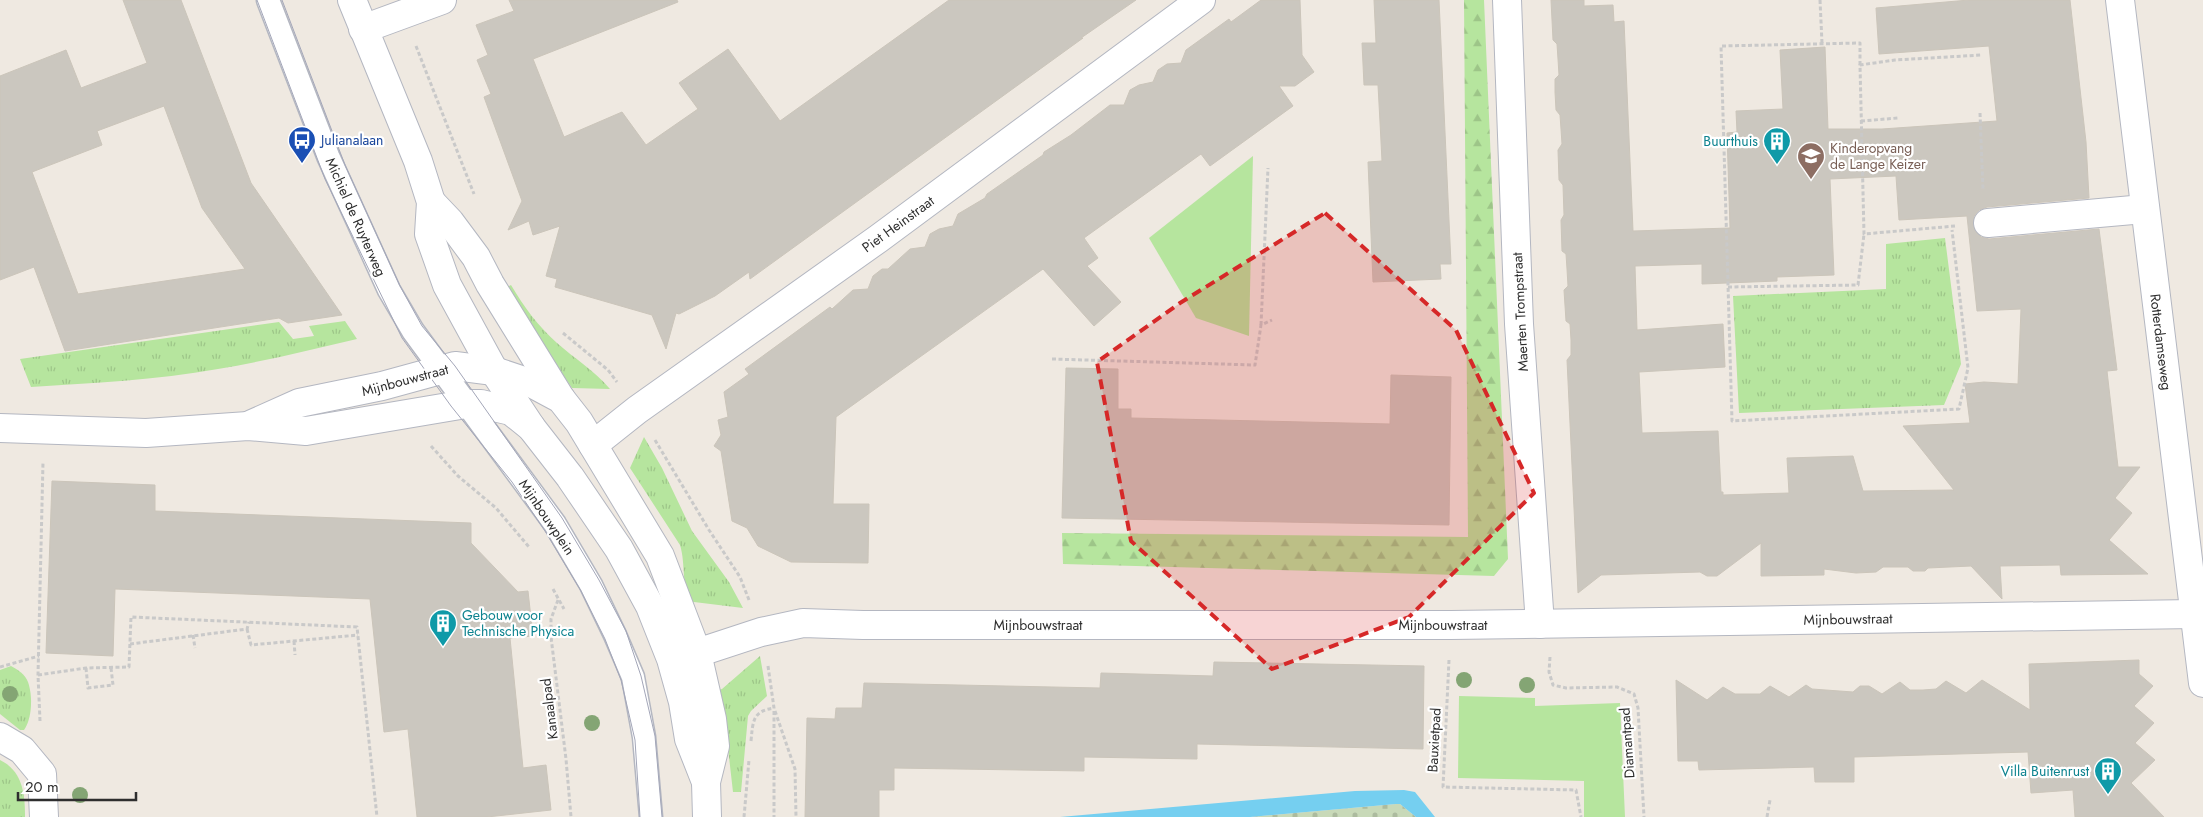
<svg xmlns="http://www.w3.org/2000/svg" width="2203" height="817" viewBox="0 0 2203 817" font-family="Jost,sans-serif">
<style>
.grass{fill:url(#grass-tufts)}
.forest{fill:url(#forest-firs)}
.cemetery{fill:url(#cemetery-stones)}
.park{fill:#b6e59e}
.water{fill:#75cff0}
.building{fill:#cbc7bf;stroke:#cbc5ba;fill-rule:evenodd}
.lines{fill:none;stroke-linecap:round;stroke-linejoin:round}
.lane-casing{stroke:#b4b7c1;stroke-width:25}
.street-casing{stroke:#b4b7c1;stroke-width:30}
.secondary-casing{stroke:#b4b7c1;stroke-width:30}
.path{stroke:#c9c9c9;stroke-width:3;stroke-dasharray:4 2.5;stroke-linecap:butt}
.lane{stroke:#fff;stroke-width:22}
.street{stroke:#fff;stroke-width:28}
.secondary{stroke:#fff;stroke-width:28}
.tram{stroke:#a3a6b8;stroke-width:1}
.tree{fill:#84a574}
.marked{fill:#d62828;fill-opacity:0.2;stroke:#d62828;stroke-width:4;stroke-dasharray:10 6;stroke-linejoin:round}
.labels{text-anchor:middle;stroke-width:4.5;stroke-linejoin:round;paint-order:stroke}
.transit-label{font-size:14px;fill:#164399;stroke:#fff;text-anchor:start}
.culture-label{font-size:14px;fill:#0d838f;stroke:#fff;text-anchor:end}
.education-label{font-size:14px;fill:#785e54;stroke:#fff;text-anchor:start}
.street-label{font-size:14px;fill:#2e2e2e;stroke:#fff}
</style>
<defs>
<pattern id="grass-tufts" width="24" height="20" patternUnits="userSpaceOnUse" patternTransform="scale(1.25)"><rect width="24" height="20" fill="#b6e59e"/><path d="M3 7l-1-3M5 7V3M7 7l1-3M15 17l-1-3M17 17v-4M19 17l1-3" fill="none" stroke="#9dc588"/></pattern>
<pattern id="forest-firs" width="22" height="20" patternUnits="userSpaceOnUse" patternTransform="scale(1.25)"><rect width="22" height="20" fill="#b6e59e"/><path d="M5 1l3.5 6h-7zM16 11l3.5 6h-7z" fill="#9dc588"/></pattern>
<pattern id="cemetery-stones" width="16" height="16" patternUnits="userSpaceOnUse" patternTransform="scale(1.25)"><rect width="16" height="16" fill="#c8d9b8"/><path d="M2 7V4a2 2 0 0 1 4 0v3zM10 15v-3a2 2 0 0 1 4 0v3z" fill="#acbb9e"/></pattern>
</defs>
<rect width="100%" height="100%" fill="#efe9e1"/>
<g class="grass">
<polygon points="1945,238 1961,364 1944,405 1739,413 1733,296 1886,289 1886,244"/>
<path d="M511 285C524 307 538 326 557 343 575 359 595 371 610 389L572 388 503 289Z"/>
<path d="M345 321 357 339C311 350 265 361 218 369 156 380 93 383 31 387L20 359 279 322 293 339 314 336 309 326Z"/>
<path d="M644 437 662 468 692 531 729 582 743 608 694 602 691 604C681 586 686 565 680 545L630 468Z"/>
<polygon points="760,656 767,696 751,711 748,716 741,792 733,792 725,722 718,690 722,689"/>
<path d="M11 666C18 670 25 674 28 682 33 696 32 719 24 730H20L0 714V670Z"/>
<path d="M0 760C23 771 25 795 25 817H0Z"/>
</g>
<polygon class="forest" points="1464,0 1484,0 1508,559 1494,576 1063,564 1062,533 1468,537"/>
<polygon class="cemetery" points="1396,804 1400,804 1416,817 1250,817"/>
<g class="park">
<polygon points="1253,156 1249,336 1196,318 1149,238"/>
<polygon points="1459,696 1535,698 1535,706 1620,703 1625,817 1584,817 1584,781 1458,778"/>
</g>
<polygon class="water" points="1404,790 1415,792 1435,817 1416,817 1400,804 1396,804 1250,817 1060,817 1355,791"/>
<g class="building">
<path d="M123 0H181L251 183 342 315 288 323 279 318 65 351 34 267 0 280V76L66 50 81 88 147 63ZM164 106 202 208 245 269 78 294 32 172 102 145 97 131Z"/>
<polygon points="509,0 677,0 678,2 533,59 564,137 622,112 646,145 698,109 679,83 728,49 780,121 949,0 1136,0 1081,38 1083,38 750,279 749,272 715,296 679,314 676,313 666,349 652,315 555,287 557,279 546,276 560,226 533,235 529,221 508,230 522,201 484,97 491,94 477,60 488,55 476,25 514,11"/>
<polygon points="1261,0 1300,0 1302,55 1314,72 1295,86 1279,86 1293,106 1210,166 1201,154 1084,238 1098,258 1087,266 1121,302 1094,326 1043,269 836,417 833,504 869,504 868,563 791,562 758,546 747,528 732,521 721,451 714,446 721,435 718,420 728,417 724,392 749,374 745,369 830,307 832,309 853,290 868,289 873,276 882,269 888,269 910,249 925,247 930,234 939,229 953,226 958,214 985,198 987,194 1043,155 1044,152 1071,135 1110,105 1124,105 1130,90 1139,85 1153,82 1158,70 1167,64 1181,63 1186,50 1229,19 1231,22"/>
<polygon points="1374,0 1439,0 1451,264 1440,264 1441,279 1373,282 1368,162 1382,161 1380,122 1378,85 1364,85 1362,43 1376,43"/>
<path d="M1551 0H1584V6L1613 5 1614 22 1624 21 1633 231 1730 228 1727 133 1737 132 1736 111 1783 109 1780 50 1825 47 1828 129H1882L1997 121 1989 46 1879 54 1876 8 1969 0H2070L2086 142 2089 198 1987 207 1979 210 1974 216 1973 225 1976 232 1981 237 1989 239 2099 229 2117 370 2107 371 2118 467H2140L2115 498 2132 513 2109 540 2148 574 2061 575 2060 565 2000 566 2002 599 1971 566 1928 568 1925 571H1913L1908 567H1883L1876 572 1856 573 1824 569V575L1761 576V543L1717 576H1707L1700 572 1601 575 1578 593 1567 360 1571 355V340L1570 324 1566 321 1564 290 1568 286 1567 269 1566 254 1562 251 1561 220 1564 215 1563 185 1559 180 1558 150 1562 144 1561 129 1560 115 1556 110 1555 92V79L1559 75 1558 59 1557 44 1553 40ZM1896 176 1899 220 1967 216 1977 311 2021 309 2018 384 1984 382 1965 384 1970 423 1903 426 1954 490 1863 491 1853 456 1787 458 1789 493 1723 495V492H1721L1718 431 1642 433 1639 372 1725 367 1723 324 1637 330 1635 266 1702 264V284L1777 281V277L1834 275 1830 179Z"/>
<polygon points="1066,368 1118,369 1118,409 1131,409 1131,418 1390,424 1391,375 1451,377 1449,525 1062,518"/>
<polygon points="52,481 155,485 155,511 471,523 471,543 518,592 528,591 533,636 510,638 523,768 546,765 551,810 487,817 417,817 408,729 384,732 370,599 115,589 113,656 46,653"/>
<polygon points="2139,660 2139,674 2153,686 2134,706 2154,723 2135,743 2155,760 2131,783 2164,817 2075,817 2073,790 2031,793 2028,752 1854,757 1854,782 1815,782 1814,767 1699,770 1698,761 1678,761 1676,680 1707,700 1723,687 1735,694 1760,694 1770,686 1789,697 1806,685 1812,689 1853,692 1860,686 1869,686 1882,694 1900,682 1910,690 1923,690 1936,689 1946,681 1966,693 1982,680 2030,710 2029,664"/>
<polygon points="1214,662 1424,666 1423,749 1197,744 1197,759 1084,757 1084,771 894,768 894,790 879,790 879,817 805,817 807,718 835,719 836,708 862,708 864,683 1100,688 1101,673 1213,676"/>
</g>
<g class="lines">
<g class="lane-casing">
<polyline id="lane" points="268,0 328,156 389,290 413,331 555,524 591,585 615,635 633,677 644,737 651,817"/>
</g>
<g class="street-casing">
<g id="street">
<polyline points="352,0 418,161 431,202 429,234 447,285 494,371 531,427"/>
<polyline points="1507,0 1519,324 1540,624"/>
<polyline points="2120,0 2203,683"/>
<polyline points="363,29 442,0"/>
<polyline points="431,202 450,222 476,257 490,284 561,399"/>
<polyline points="1988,223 2144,209"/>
<polyline points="593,445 637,410 878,239 1201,0"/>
<polyline points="697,653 761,632 803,623 863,625 1451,625 2194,614"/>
<polyline points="0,737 22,750 42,774 44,817"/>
</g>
</g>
<g class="secondary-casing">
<g id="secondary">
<polyline points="252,424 299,403 382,386 455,366 494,371 533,384 561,399 579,422 660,556 697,653 712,719 715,746 706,782 707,817"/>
<polyline points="0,428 146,433 248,426 306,431 466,404 481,404 511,411 531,427 570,477 619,549 650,606 671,659 683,702 689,739 706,782"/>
</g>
</g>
<g class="path">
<polyline points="1820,0 1822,43"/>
<polyline points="416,46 474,194"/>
<polyline points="1860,65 1860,43 1721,46 1732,421 1959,409 1968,368 1952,230"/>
<polyline points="1980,113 1983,190"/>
<polyline points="1861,121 1898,118"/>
<polyline points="1955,226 1864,234 1860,65 1895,60 1982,55"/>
<polyline points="1728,287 1858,285 1864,234"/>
<polyline points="1261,325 1268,168"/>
<polyline points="563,333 608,370 617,382"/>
<polyline points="1052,359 1255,365 1261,325 1272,320"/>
<polyline points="655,440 709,530 740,577 749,600"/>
<polyline points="431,446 458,476 496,508 529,547"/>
<polyline points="553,589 564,609"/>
<polyline points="558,600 551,619 551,637 566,759 571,817"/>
<polyline points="247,629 251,645 358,635"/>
<polyline points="193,635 195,648"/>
<polyline points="294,641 295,655"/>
<polyline points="130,644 247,629 249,622"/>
<polyline points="1550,657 1549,672 1553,685 1566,688 1617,687 1634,694 1638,708 1644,817"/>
<polyline points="1449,660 1443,787 1576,790 1581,817"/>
<polyline points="768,666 774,708 774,817"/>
<polyline points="0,667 39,656"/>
<polyline points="86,668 88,688 113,685 111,668"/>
<polyline points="38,675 86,668 129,667 131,617 357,627 377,817"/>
<polyline points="775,711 795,769 796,817"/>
<polyline points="40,721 38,675 43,462"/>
<path d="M751 741C753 722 752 711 774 708"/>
<polyline points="744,817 749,760"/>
<polyline points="1767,817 1770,800"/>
</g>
<use href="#lane" class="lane"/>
<use href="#street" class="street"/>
<use href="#secondary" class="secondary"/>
<g class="tram">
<polyline points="257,0 325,179 402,338 451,406 512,482 545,531 581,591 605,639 621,680 635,740 640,817"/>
<polyline points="282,0 345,165 400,286 422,326 455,366 562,518 599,580 626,631 641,676 655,736 662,817"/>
</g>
</g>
<g class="tree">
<circle cx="1464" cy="680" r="8"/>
<circle cx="1527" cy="685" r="8"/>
<circle cx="10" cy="694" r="8"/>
<circle cx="592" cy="723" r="8"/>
<circle cx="80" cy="795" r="8"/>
</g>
<path class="marked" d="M1325 213 1456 330 1534 493 1409 617 1272 669 1131 541 1097 362 1180 303Z"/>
<defs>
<g id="bus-pin" transform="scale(1.4375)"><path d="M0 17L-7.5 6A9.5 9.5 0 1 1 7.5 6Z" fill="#1a4fb4" stroke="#fff"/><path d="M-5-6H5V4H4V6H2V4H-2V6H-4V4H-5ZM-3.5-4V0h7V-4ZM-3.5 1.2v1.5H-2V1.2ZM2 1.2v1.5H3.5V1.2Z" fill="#fff"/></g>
<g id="building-pin" transform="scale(1.4375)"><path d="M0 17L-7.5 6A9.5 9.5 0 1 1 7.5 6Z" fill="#0f9aa8" stroke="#fff"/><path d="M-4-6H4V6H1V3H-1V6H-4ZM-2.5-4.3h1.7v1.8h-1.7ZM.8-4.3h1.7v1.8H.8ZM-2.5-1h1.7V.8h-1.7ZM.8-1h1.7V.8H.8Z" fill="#fff"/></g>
<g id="school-pin" transform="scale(1.4375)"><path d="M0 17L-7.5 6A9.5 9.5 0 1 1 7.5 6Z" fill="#8d6e63" stroke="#fff"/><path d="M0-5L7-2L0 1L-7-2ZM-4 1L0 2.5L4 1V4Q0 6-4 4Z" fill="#fff"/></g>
</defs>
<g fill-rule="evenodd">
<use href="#bus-pin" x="302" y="140"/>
<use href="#building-pin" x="1777" y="141"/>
<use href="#school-pin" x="1811" y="156"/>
<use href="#building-pin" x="443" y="623"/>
<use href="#building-pin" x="2108" y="771"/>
</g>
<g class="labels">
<g class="transit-label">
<text x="321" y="145">Julianalaan</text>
</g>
<g class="culture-label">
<text x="1758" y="146">Buurthuis</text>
<text x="462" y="620" text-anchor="start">Gebouw voor<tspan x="462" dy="16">Technische Physica</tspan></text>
<text x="2089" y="776">Villa Buitenrust</text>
</g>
<g class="education-label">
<text x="1830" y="153">Kinderopvang<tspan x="1830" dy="16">de Lange Keizer</tspan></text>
</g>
<g class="street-label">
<text transform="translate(356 217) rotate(66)" y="5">Michiel de Ruyterweg</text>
<text transform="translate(898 224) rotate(-36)" y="5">Piet Heinstraat</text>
<text transform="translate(1520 312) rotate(-93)" y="5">Maerten Trompstraat</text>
<text transform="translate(2161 342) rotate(83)" y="5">Rotterdamseweg</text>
<text transform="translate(405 380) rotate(-15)" y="5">Mijnbouwstraat</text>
<text transform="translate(547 517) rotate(56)" y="5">Mijnbouwplein</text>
<text transform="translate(1848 619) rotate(-1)" y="5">Mijnbouwstraat</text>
<text x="1038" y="630">Mijnbouwstraat</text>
<text x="1443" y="630">Mijnbouwstraat</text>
<text transform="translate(549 709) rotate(-97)" y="5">Kanaalpad</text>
<text transform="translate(1434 740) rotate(-87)" y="5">Bauxietpad</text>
<text transform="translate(1627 743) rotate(-94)" y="5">Diamantpad</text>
</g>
</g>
<path d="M18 792v8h118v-8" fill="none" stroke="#2e2e2e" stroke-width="2.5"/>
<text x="25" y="792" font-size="15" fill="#2e2e2e" stroke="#ffffff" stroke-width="4" paint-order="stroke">20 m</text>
</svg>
